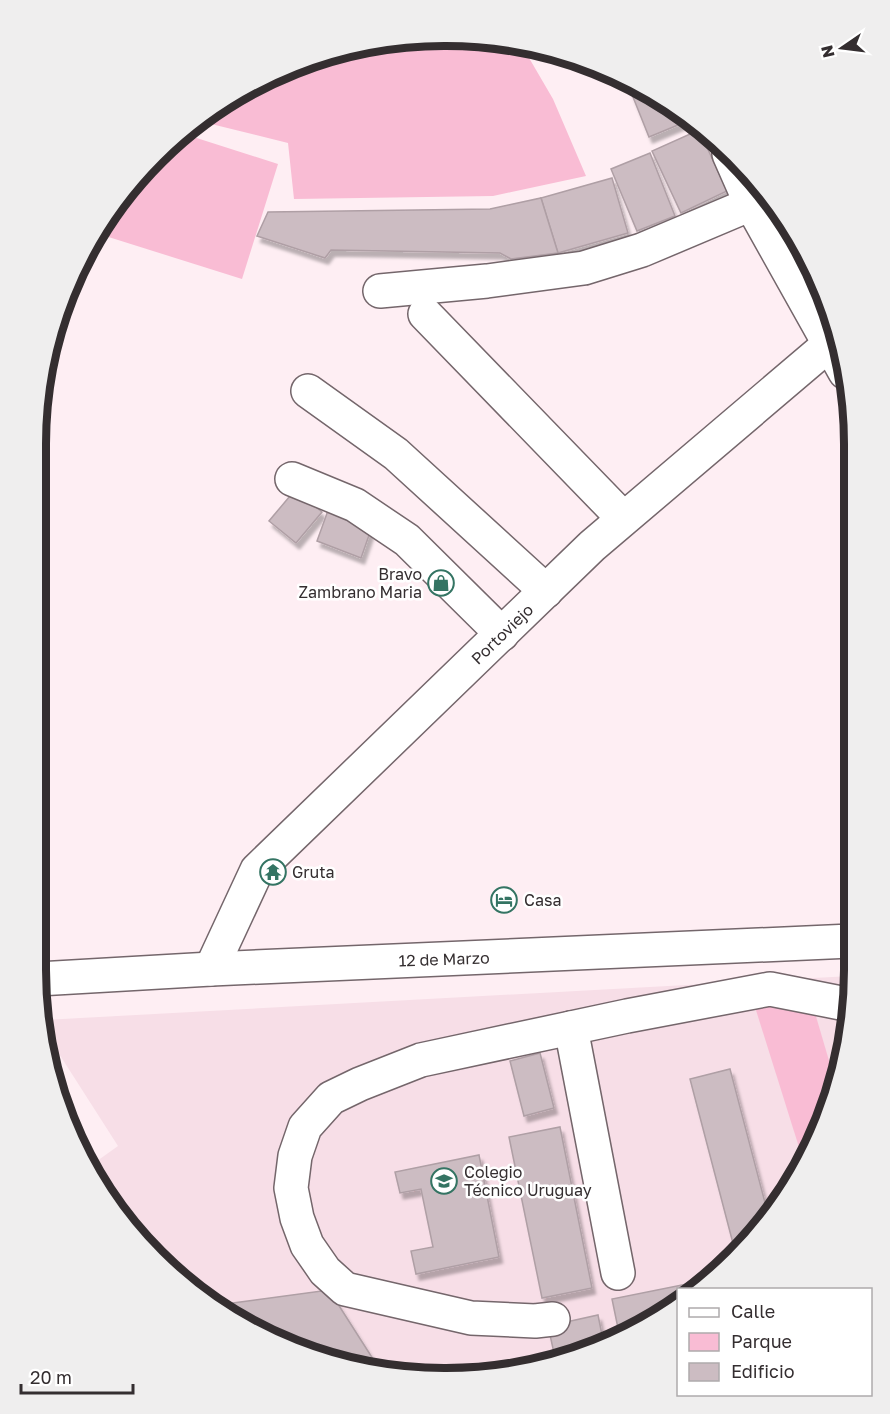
<svg xmlns="http://www.w3.org/2000/svg" width="890" height="1414" viewBox="0 0 890 1414" font-family="'Golos Text',sans-serif">
<style>
.built{fill:#f7dee7}
.green{fill:#f9bcd4}
.building{fill:#ccbcc2;stroke:#af9fa5;stroke-width:1.5;filter:url(#shadow)}
.lines{fill:none;stroke-linecap:round;stroke-linejoin:round}
.minor-casing{stroke:#74666b;stroke-width:36}
.minor{stroke:#fff;stroke-width:33}
.labels{text-anchor:middle;stroke-width:5;stroke-linejoin:round;paint-order:stroke}
.poi-label{font-size:16px;fill:#342e30;stroke:#fff;text-anchor:start}
.street-label{font-size:16px;fill:#342e30;stroke:#fff}
.rim{fill:none;stroke:#342e30;stroke-width:8}
</style>
<defs>
<filter id="shadow"><feDropShadow dx="3.5" dy="6" stdDeviation="1.5" flood-color="#0004"/></filter>
</defs>
<rect width="100%" height="100%" fill="#feeef3"/>
<polygon class="built" points="851,976 851,1022 823,1126 769,1218 693,1289 678,1290 678,1303 672,1309 551,1364 419,1377 313,1356 196,1293 105,1197 90,1166 118,1146 47,1035 44,1020"/>
<g class="green">
<polygon points="362,46 427,47 525,51 553,99 586,176 493,196 294,199 288,143 199,121 241,91 314,58"/>
<polygon points="181,133 278,164 242,279 99,234 121,196"/>
<polygon points="805,979 835,1081 823,1126 803,1160 755,1007"/>
</g>
<g class="building">
<polygon points="630,81 689,118 690,120 649,137 627,82"/>
<polygon points="699,130 727,191 681,213 652,151"/>
<polygon points="650,153 675,216 637,231 611,169"/>
<polygon points="612,178 628,233 558,253 541,198"/>
<polygon points="541,198 558,253 511,259 500,253 331,250 325,258 257,236 268,212 490,209"/>
<polygon points="781,215 799,241 807,260 776,219"/>
<polygon points="295,490 322,512 296,543 269,521"/>
<polygon points="330,505 374,521 361,558 317,541"/>
<polygon points="540,1053 554,1108 524,1116 510,1061"/>
<polygon points="730,1069 769,1218 735,1251 690,1079"/>
<polygon points="560,1127 592,1288 542,1298 509,1137"/>
<polygon points="479,1155 499,1257 416,1274 411,1251 433,1247 421,1189 400,1193 395,1172"/>
<polygon points="702,1281 693,1290 678,1290 678,1303 672,1309 619,1333 612,1299"/>
<polygon points="329,1290 380,1370 313,1356 218,1305"/>
<polygon points="598,1315 603,1340 556,1362 548,1326"/>
</g>
<g class="lines">
<g class="minor-casing">
<g id="minor">
<polyline points="729,154 751,204 845,372"/>
<polyline points="380,291 487,281 584,268 642,250 751,204"/>
<polyline points="425,314 623,518"/>
<polyline points="308,391 396,454 546,591"/>
<polyline points="292,479 355,505 407,540 502,634"/>
<polyline points="211,969 257,870 592,546 839,336"/>
<polyline points="38,979 211,969 851,941"/>
<polyline points="571,1028 618,1273"/>
<polyline points="553,1319 535,1321 471,1318 345,1289 325,1271 307,1245 297,1218 291,1188 295,1156 305,1127 331,1098 360,1084 421,1060 627,1016 770,989 851,1005"/>
</g>
</g>
<use href="#minor" class="minor"/>
</g>
<defs>
<g id="shop-ring" transform="scale(1.35)"><circle r="9.5" fill="#fff" stroke="#347463" stroke-width="1.5"/><path d="M-5-2.5h2.3a2.7 3.5 0 0 1 5.4 0H5L5.5 6h-11ZM-1.5-2.5h3a1.5 2.3 0 0 0-3 0Z" fill="#347463"/></g>
<g id="temple-ring" transform="scale(1.35)"><circle r="9.5" fill="#fff" stroke="#347463" stroke-width="1.5"/><path d="M0-6L5-2H3V0L6.5 2.5H4V6H1.5V3h-3V6H-4V2.5H-6.5L-3 0V-2H-5Z" fill="#347463"/></g>
<g id="hotel-ring" transform="scale(1.35)"><circle r="9.5" fill="#fff" stroke="#347463" stroke-width="1.5"/><path d="M-6-4.5h1.5V1H6V5H4.5V3h-9V5H-6ZM-4 0a1.8 1.8 0 1 1 3.6 0ZM.5 0V-2.5h3Q6-2.5 6 0Z" fill="#347463"/></g>
<g id="school-ring" transform="scale(1.35)"><circle r="9.5" fill="#fff" stroke="#347463" stroke-width="1.5"/><path d="M0-5L7-2L0 1L-7-2ZM-4 1L0 2.5L4 1V4Q0 6-4 4Z" fill="#347463"/></g>
</defs>
<g fill-rule="evenodd">
<use href="#shop-ring" x="441" y="583"/>
<use href="#temple-ring" x="273" y="872"/>
<use href="#hotel-ring" x="504" y="900"/>
<use href="#school-ring" x="444" y="1181"/>
</g>
<g class="labels">
<g class="poi-label">
<text x="422" y="580" text-anchor="end">Bravo<tspan x="422" dy="18">Zambrano Maria</tspan></text>
<text x="292" y="878">Gruta</text>
<text x="524" y="906">Casa</text>
<text x="464" y="1178">Colegio<tspan x="464" dy="18">Técnico Uruguay</tspan></text>
</g>
<g class="street-label">
<text transform="translate(502 634) rotate(-44)" y="6">Portoviejo</text>
<text transform="translate(444 959) rotate(-2)" y="6">12 de Marzo</text>
</g>
</g>
<path d="M0 0H890V1414H0ZM444 46H446A398 398 0 0 1 844 444V970A398 398 0 0 1 446 1368H444A398 398 0 0 1 46 970V444A398 398 0 0 1 444 46Z" fill="#efeeee" fill-rule="evenodd"/>
<path class="rim" d="M444 46H446A398 398 0 0 1 844 444V970A398 398 0 0 1 446 1368H444A398 398 0 0 1 46 970V444A398 398 0 0 1 444 46Z"/>
<rect x="677" y="1288" width="195" height="108" fill="#ffffff" stroke="#aeabac" stroke-width="1.5"/>
<rect x="689" y="1308" width="30" height="9" fill="#ffffff" stroke="#aeabac" stroke-width="1.5"/>
<text x="731" y="1318" font-size="18" fill="#342e30">Calle</text>
<rect x="689" y="1333" width="30" height="18" fill="#f9bcd4" stroke="#aeabac" stroke-width="1.5"/>
<text x="731" y="1348" font-size="18" fill="#342e30">Parque</text>
<rect x="689" y="1363" width="30" height="18" fill="#ccbcc2" stroke="#aeabac" stroke-width="1.5"/>
<text x="731" y="1378" font-size="18" fill="#342e30">Edificio</text>
<g transform="translate(842 48) rotate(256)" stroke="#ffffff" stroke-width="4.5" paint-order="stroke">
<path d="M0-4.5L10 22L0 15L-10 22Z" fill="#342e30"/>
<text y="-9" font-size="16" font-weight="bold" text-anchor="middle" fill="#342e30">N</text>
</g>
<path d="M21 1384v9h112v-9" fill="none" stroke="#342e30" stroke-width="3"/>
<text x="30" y="1384" font-size="18" fill="#342e30" stroke="#ffffff" stroke-width="4.5" paint-order="stroke">20 m</text>
</svg>
